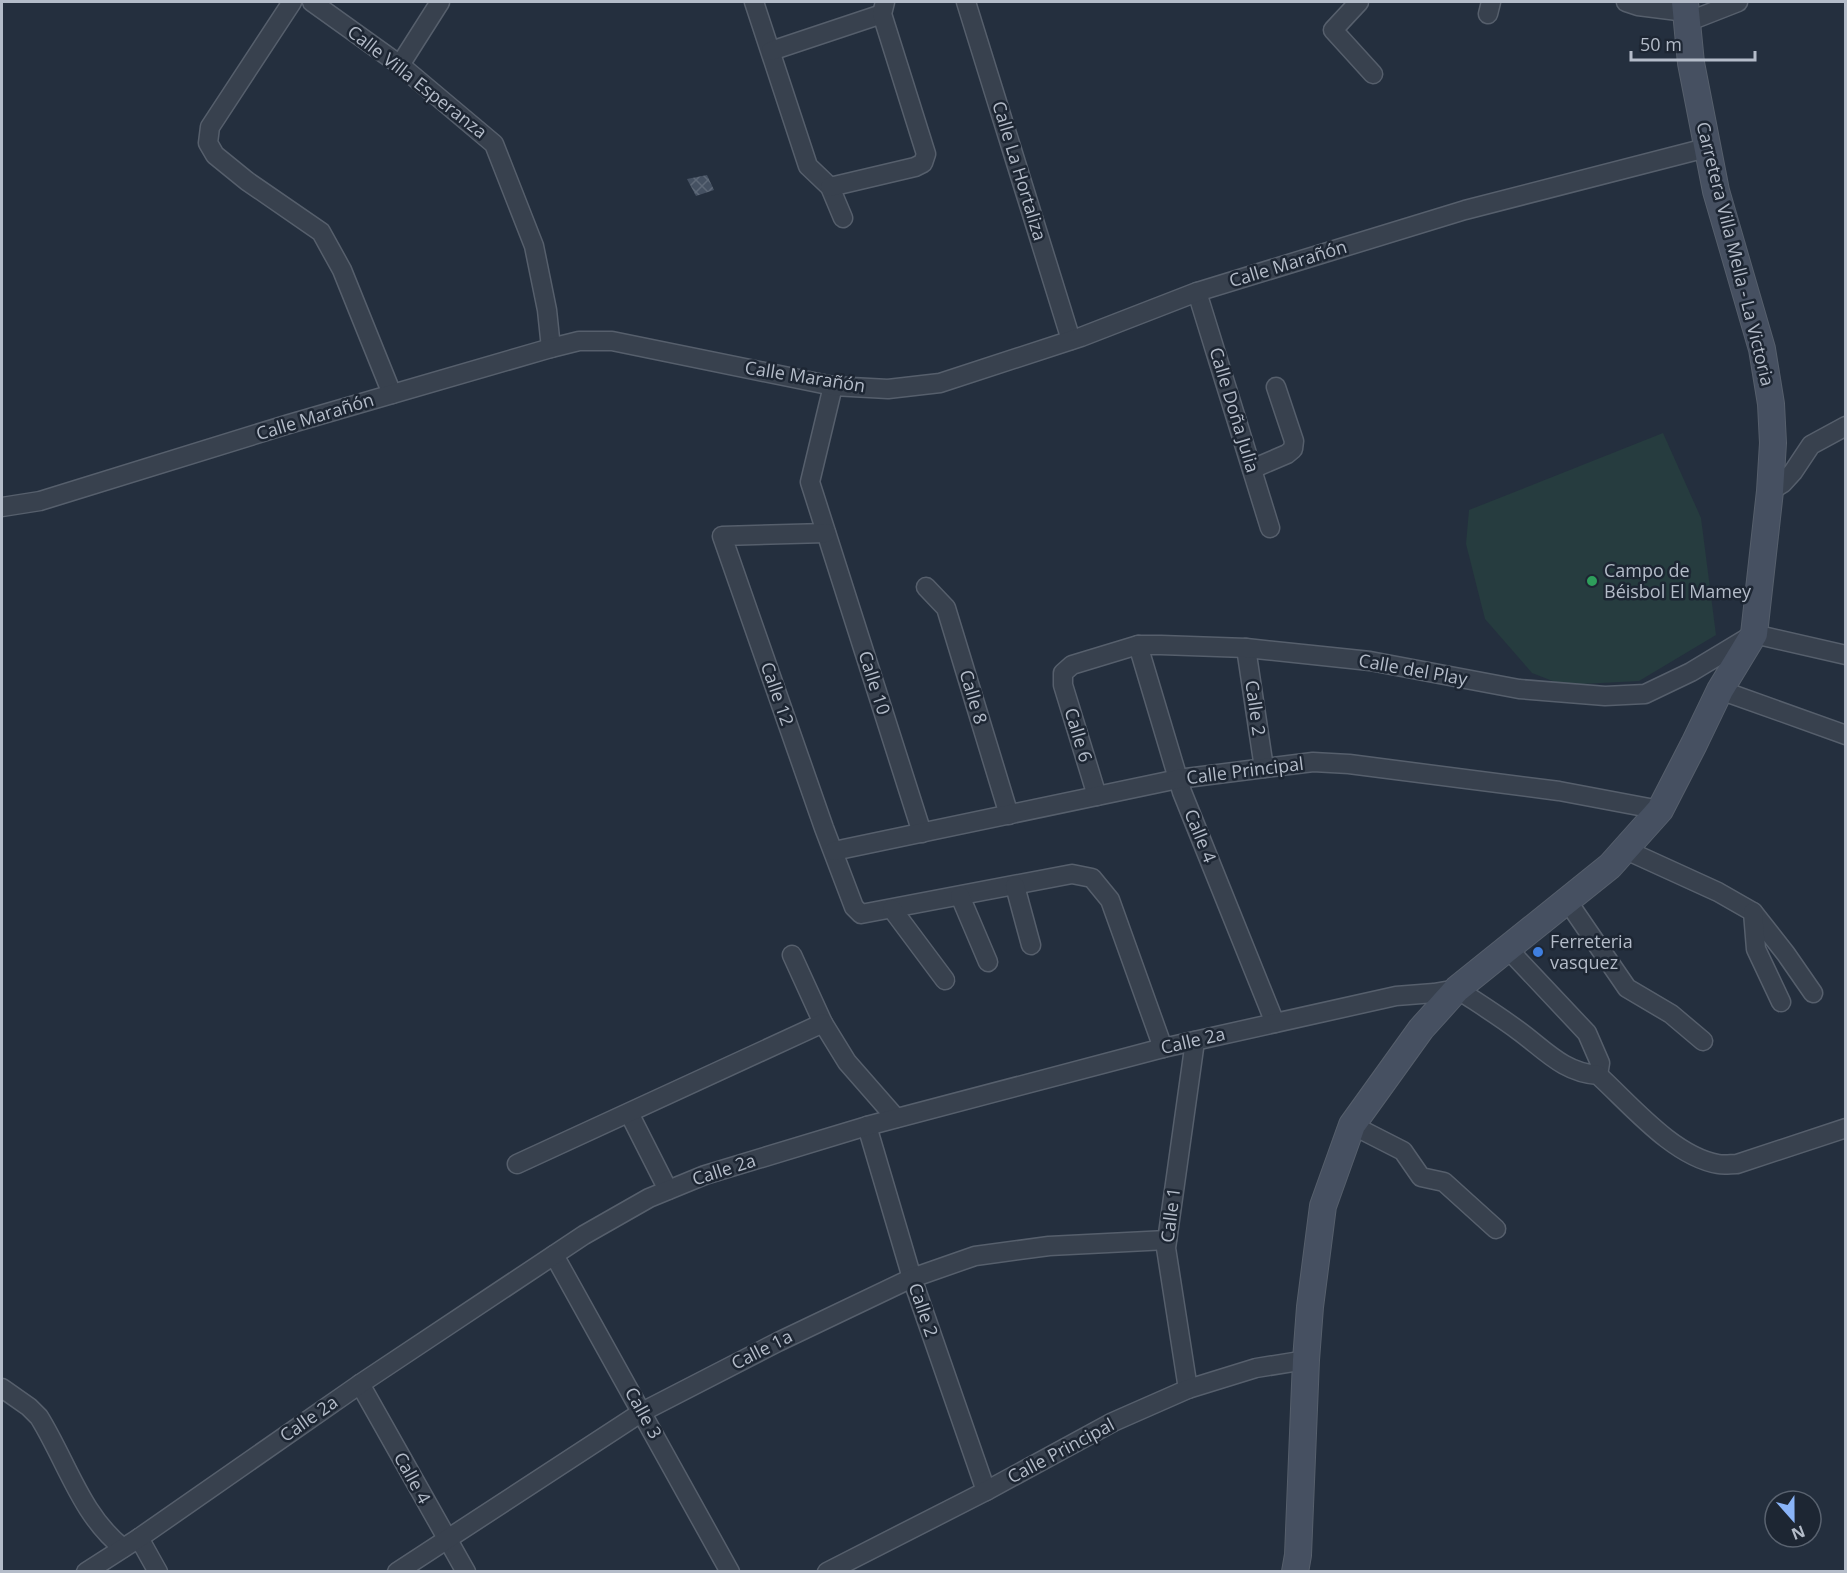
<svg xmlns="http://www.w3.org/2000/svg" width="1847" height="1573" viewBox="0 0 1847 1573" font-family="'Open Sans',sans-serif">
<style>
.pitch{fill:#263c3f}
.building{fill:url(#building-cross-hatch)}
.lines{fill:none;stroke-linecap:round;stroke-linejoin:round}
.minor-casing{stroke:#565f6c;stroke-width:21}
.secondary-casing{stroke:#565f6c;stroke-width:28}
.minor{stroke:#38414e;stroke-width:18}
.secondary{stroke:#465061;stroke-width:26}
.leisure-dot{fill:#2e9e5b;stroke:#1d2633;stroke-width:2}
.shop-dot{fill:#3f7fe0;stroke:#1d2633;stroke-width:2}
.labels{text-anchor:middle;stroke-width:5;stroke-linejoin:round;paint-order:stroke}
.street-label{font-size:18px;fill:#b4bcc9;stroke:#1d2633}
.poi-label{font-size:18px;fill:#b4bcc9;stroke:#1d2633;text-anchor:start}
</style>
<defs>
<pattern id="building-cross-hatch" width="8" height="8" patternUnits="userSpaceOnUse" patternTransform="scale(1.5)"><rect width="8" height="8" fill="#455162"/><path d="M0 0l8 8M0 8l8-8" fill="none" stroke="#5d6877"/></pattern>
</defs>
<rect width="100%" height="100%" fill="#242f3e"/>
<polygon class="pitch" points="1663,433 1701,518 1716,635 1639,681 1563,685 1532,673 1485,619 1466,544 1469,510"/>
<polygon class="building" points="707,175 714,190 696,196 687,179"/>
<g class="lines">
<g class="minor-casing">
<g id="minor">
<polyline points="292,2 210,127 208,143 215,155 247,181 321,232 342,270 392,394"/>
<polyline points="312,2 400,65 494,144 534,246 547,310 551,348"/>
<polyline points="754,2 808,166 830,187 843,218"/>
<polyline points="966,2 1071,340"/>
<polyline points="1359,2 1333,30 1373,74"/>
<polyline points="1626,2 1638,6 1686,12"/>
<polyline points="1488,14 1491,2"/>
<polyline points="1687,22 1738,2"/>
<polyline points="771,51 882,14"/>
<polyline points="400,65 440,2"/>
<polyline points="830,187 915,167 923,163 926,154 882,14 885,2"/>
<polyline points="1197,292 1270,528"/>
<polyline points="833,386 810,482 922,833"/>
<polyline points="1252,469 1287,454 1293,449 1294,441 1276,387"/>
<polyline points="1770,491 1783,483 1793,472 1811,445 1846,426"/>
<polyline points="2,507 40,501 289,424 551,348 579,341 612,341 833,386 888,389 940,383 1081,337 1197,292 1465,210 1706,148"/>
<polyline points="826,533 722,536 824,828 854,907 861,914 1072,874 1092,878 1110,900 1163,1048"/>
<polyline points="926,587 946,608 1009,815"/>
<polyline points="1138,645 1182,792 1275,1023"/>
<polyline points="1246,648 1264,768"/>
<polyline points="1720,690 1846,735"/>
<polyline points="1097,796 1063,685 1063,673 1072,665 1138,645 1161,645 1246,648 1370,661 1519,689 1605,696 1645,694 1691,672 1754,634 1846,655"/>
<polyline points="1626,850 1718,892 1753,912 1786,954 1813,993"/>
<polyline points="834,851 1178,779 1313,762 1349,764 1559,791 1660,810"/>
<polyline points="1015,886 1031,945"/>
<polyline points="960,896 988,962"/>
<polyline points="1568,902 1627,988 1671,1014 1703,1041"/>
<polyline points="892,909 945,980"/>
<polyline points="1753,912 1756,949 1781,1002"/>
<polyline points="1508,949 1587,1033 1600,1063 1598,1075"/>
<polyline points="792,955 823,1023"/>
<polyline points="629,1113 668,1190"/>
<polyline points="1352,1125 1403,1151 1421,1177 1444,1182 1496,1229"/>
<polyline points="867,1126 912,1278 986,1491"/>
<polyline points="517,1164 823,1023 847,1062 896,1118"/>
<polyline points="554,1255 730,1572"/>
<polyline points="360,1384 466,1572"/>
<path d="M2 1388 29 1407 39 1417C67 1462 81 1515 123 1548"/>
<polyline points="1188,1389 1166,1248 1195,1041"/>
<polyline points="139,1538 158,1572"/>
<path d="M86 1572 139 1538 360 1384 584 1235 649 1198 705 1175 867 1126 1163 1048 1396 996 1434 993 1457 989C1478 1003 1499 1016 1519 1031 1545 1050 1564 1073 1598 1075 1631 1105 1673 1156 1718 1164 1724 1165 1731 1164 1737 1164L1846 1128"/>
<polyline points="397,1572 642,1412 778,1342 912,1278 975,1256 1049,1246 1167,1240"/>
<polyline points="827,1572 986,1491 1113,1422 1188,1389 1256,1368 1306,1360"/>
</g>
</g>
<g class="secondary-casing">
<polyline id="secondary" points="1295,1572 1298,1555 1306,1360 1310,1307 1323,1206 1352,1125 1421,1029 1457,989 1610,866 1660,810 1694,744 1720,690 1754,634 1770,491 1773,443 1771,404 1762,349 1716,191 1691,63 1685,2"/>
</g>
<use href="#minor" class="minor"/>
<use href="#secondary" class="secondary"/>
</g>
<circle class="leisure-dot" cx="1592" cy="581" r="6"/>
<circle class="shop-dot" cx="1538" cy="952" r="6"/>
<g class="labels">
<g class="street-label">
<text transform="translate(417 82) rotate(38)" y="6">Calle Villa Esperanza</text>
<text transform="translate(1019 171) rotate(73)" y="6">Calle La Hortaliza</text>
<text transform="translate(1735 254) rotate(76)" y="6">Carretera Villa Mella - La Victoria</text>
<text transform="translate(1288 264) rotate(-17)" y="6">Calle Marañón</text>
<text transform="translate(805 377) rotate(9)" y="6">Calle Marañón</text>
<text transform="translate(1234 410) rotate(73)" y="6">Calle Doña Julia</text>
<text transform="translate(315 417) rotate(-17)" y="6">Calle Marañón</text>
<text transform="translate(1413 670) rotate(10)" y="6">Calle del Play</text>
<text transform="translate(874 683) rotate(72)" y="6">Calle 10</text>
<text transform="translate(777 694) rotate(71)" y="6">Calle 12</text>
<text transform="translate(973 697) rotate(73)" y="6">Calle 8</text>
<text transform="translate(1255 708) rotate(82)" y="6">Calle 2</text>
<text transform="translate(1078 735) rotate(73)" y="6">Calle 6</text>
<text transform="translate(1245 771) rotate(-7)" y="6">Calle Principal</text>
<text transform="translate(1200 836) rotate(68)" y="6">Calle 4</text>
<text transform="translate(1193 1041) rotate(-13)" y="6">Calle 2a</text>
<text transform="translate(724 1170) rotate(-18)" y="6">Calle 2a</text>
<text transform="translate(1171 1215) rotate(-83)" y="6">Calle 1</text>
<text transform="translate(923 1310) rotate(71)" y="6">Calle 2</text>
<text transform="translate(762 1350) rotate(-27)" y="6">Calle 1a</text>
<text transform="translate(643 1413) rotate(61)" y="6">Calle 3</text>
<text transform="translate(309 1419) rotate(-35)" y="6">Calle 2a</text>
<text transform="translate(1061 1451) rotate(-28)" y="6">Calle Principal</text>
<text transform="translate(412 1478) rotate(61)" y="6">Calle 4</text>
</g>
<g class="poi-label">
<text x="1604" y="577">Campo de<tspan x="1604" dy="21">Béisbol El Mamey</tspan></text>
<text x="1550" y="948">Ferreteria<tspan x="1550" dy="21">vasquez</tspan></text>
</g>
</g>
<rect width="1847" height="1573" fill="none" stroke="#b4bcc9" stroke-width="6"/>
<g transform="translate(1793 1519) rotate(159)"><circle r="28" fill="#1d2633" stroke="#59626f" stroke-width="1.5"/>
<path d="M0-4.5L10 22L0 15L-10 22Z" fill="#8ab4f8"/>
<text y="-9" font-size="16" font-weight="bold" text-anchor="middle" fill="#b4bcc9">N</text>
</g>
<path d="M1631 51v9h124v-9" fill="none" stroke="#b4bcc9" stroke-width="3"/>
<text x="1640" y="51" font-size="18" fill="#b4bcc9" stroke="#1d2633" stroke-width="4.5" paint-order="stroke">50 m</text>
</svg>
